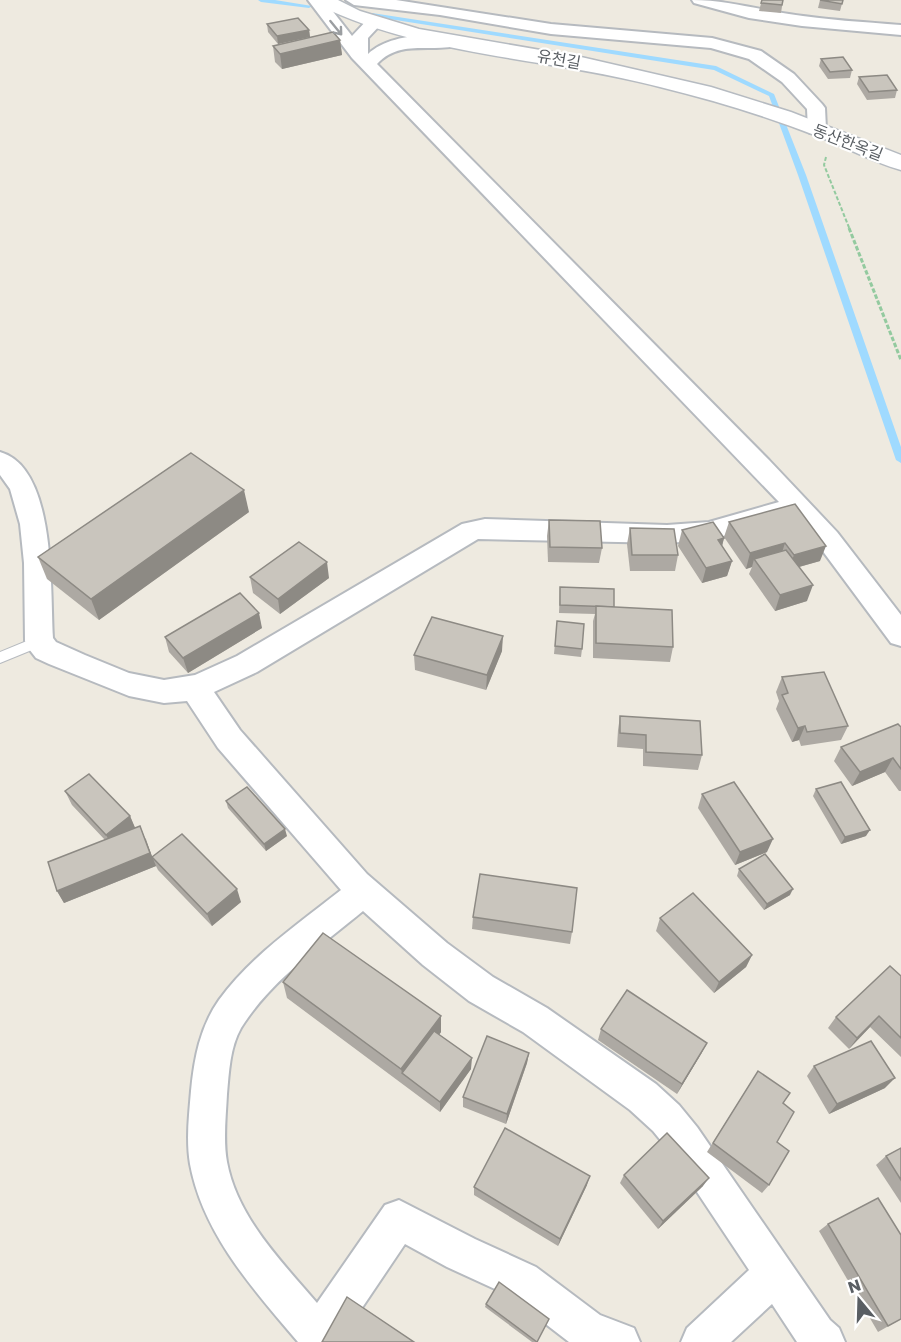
<svg xmlns="http://www.w3.org/2000/svg" width="901" height="1342" viewBox="0 0 901 1342" font-family="Poppins,'Noto Sans KR',sans-serif">
<style>
.lines{fill:none;stroke-linecap:round;stroke-linejoin:round}
.stream{fill:#9fdaff;fill-rule:evenodd}
.lane-casing{stroke:#b6babf;stroke-width:2}
.street-casing{stroke:#b6babf;stroke-width:4}
.secondary-casing{stroke:#b6bbc1;stroke-width:3}
.path-far1{stroke:#93ca9f;stroke-width:2;stroke-dasharray:4 2;stroke-linecap:butt}
.path{stroke:#93ca9f;stroke-width:3;stroke-dasharray:4.5 2;stroke-linecap:butt}
.lane{fill:#fff;fill-rule:evenodd}
.street{fill:#fff;fill-rule:evenodd}
.secondary{fill:#fff;fill-rule:evenodd}
.wall{fill:#ada9a3}
.shaded-wall{fill:#8d8a84}
.building{fill:#c9c5bd;stroke:#8d8a84;stroke-width:1.5}
.oneway{stroke:#9b9ea1}
.labels{text-anchor:middle;stroke-width:4.5;stroke-linejoin:round;paint-order:stroke}
.far-street-label{font-size:16px;fill:#595e63;stroke:#fff}
</style>
<rect width="100%" height="100%" fill="#eeeae0"/>
<g class="lines">
<g class="stream">
<polygon points="258,0 275,0 312,6 309,8 261,2"/>
<polygon points="372,13 716,66 774,94 806,175 901,447 901,463 896,460 798,175 769,96 714,70 370,16 370,14"/>
</g>
<g class="lane-casing">
<polygon id="lane" points="39,636 44,637 46,641 44,645 0,663 0,652"/>
</g>
<g class="street-casing">
<g id="street">
<path d="M308 0H324L352 36 369 18H381L383 22 368 38V54C388 35 429 32 455 38L457 42 455 46C428 52 399 40 377 64L769 460 837 532 901 615V646L891 643 819 546 792 517 709 540 667 543 478 539 257 672 214 692 240 730 367 874 447 943 493 977 547 1008 656 1084 679 1105 697 1127 830 1320 839 1328 845 1342H797L772 1304 731 1342H681L687 1328 749 1270 671 1153 653 1131 630 1110 523 1032 469 1001 423 965 363 911C321 946 271 980 241 1028 230 1047 229 1072 227 1094 226 1116 223 1140 227 1162 237 1217 282 1262 317 1303L385 1205 399 1200 475 1239 536 1267 600 1315 634 1328 640 1342H569L508 1295 447 1267 405 1244 339 1342H298C253 1289 203 1234 190 1164 186 1140 189 1115 191 1091 194 1059 200 1027 219 1000 251 956 298 924 341 890L218 748 187 701 164 703 129 696 49 664 36 658 29 649 25 641 24 563 20 524 10 489 0 475V452C57 468 50 592 53 638L56 642 85 655 129 673 164 680 195 675 237 656 462 524 485 519 667 525 709 522 779 502 352 58Z"/>
<polygon points="346,0 396,0 551,24 712,38 761,51 794,74 822,104 825,108 826,129 824,133 810,133 808,129 807,109 782,82 749,59 711,48 551,34 440,15 354,5"/>
<path d="M692 0C725 0 756 9 789 14 826 20 864 22 901 25V35L802 26 749 18 694 3Z"/>
</g>
</g>
<g class="secondary-casing">
<path id="secondary" d="M314 0H338L360 11 419 29 581 57 711 87 791 112 901 155V170C872 162 844 146 817 136 766 116 713 100 660 87 546 57 424 57 316 4Z"/>
</g>
<polyline class="path-far1" points="826,157 824,165 850,230"/>
<polyline class="path" points="849,228 901,360"/>
<use href="#lane" class="lane"/>
<use href="#street" class="street"/>
<use href="#secondary" class="secondary"/>
</g>
<g class="wall">
<polygon points="762,0 783,0 781,13 759,11"/>
<polygon points="820,0 843,0 840,11 818,8"/>
<polygon points="267,24 309,30 310,37 278,44 268,32"/>
<polygon points="340,40 342,55 282,69 275,62 273,46"/>
<polygon points="821,59 852,70 850,78 828,79 819,66"/>
<polygon points="859,77 897,90 895,98 867,100 857,84"/>
<polygon points="795,504 820,561 799,567 807,601 775,611 749,574 752,567 746,569 724,537 729,522"/>
<polygon points="249,512 99,620 47,579 38,557"/>
<polygon points="549,520 602,548 599,563 548,562 547,536"/>
<polygon points="630,528 678,555 675,571 630,571 627,544"/>
<polygon points="682,530 724,538 722,546 732,561 727,576 702,583 678,546"/>
<polygon points="250,577 329,578 280,614 253,593"/>
<polygon points="560,587 614,607 673,647 670,662 593,658 593,621 595,614 559,613"/>
<polygon points="557,621 582,649 581,657 554,654"/>
<polygon points="262,628 188,673 169,652 165,637"/>
<polygon points="502,651 486,690 415,670 414,655"/>
<polygon points="782,677 848,726 841,740 801,746 799,740 792,742 776,709 779,701 776,692"/>
<polygon points="620,716 702,755 698,770 643,766 643,749 617,747 618,730"/>
<polygon points="901,727 901,791 899,791 885,772 852,786 834,761 841,747"/>
<polygon points="816,789 866,836 841,844 813,796"/>
<polygon points="65,791 130,816 135,828 146,839 152,857 241,902 212,926 158,870 154,862 156,866 64,903 57,891 105,840 72,805"/>
<polygon points="702,794 767,852 735,865 698,808"/>
<polygon points="226,801 287,836 266,851 228,808"/>
<polygon points="739,869 790,895 764,910 737,876"/>
<polygon points="473,917 572,932 570,944 472,929"/>
<polygon points="660,918 752,955 746,967 714,993 656,931"/>
<polygon points="901,976 901,1057 870,1027 849,1049 828,1028 836,1017"/>
<polygon points="283,982 441,1032 439,1035 471,1069 440,1112 287,998"/>
<polygon points="601,1029 707,1043 701,1054 677,1094 598,1040"/>
<polygon points="529,1053 527,1063 506,1124 463,1107 463,1097"/>
<polygon points="814,1066 885,1088 829,1114 807,1076"/>
<polygon points="758,1071 783,1103 769,1185 762,1193 707,1152"/>
<polygon points="901,1148 901,1203 876,1165 886,1156"/>
<polygon points="624,1175 703,1186 658,1229 620,1183"/>
<polygon points="587,1185 558,1246 474,1195 474,1187"/>
<polygon points="828,1224 901,1319 878,1332 819,1231"/>
<polygon points="486,1304 537,1342 532,1342 485,1307"/>
</g>
<g class="shaded-wall">
<polygon points="309,30 310,37 278,44 277,36"/>
<polygon points="340,40 342,55 282,69 280,54"/>
<polygon points="244,490 249,512 99,620 91,599"/>
<polygon points="724,538 720,554 718,540"/>
<polygon points="785,543 780,559 754,559 752,567 746,569 750,553"/>
<polygon points="826,546 820,561 788,570 794,555"/>
<polygon points="732,561 727,576 702,583 706,568"/>
<polygon points="327,562 329,578 280,614 278,599"/>
<polygon points="813,585 807,601 775,611 780,595"/>
<polygon points="259,613 262,628 188,673 183,658"/>
<polygon points="503,636 502,651 486,690 487,675"/>
<polygon points="805,726 799,740 792,742 798,728"/>
<polygon points="893,758 885,772 852,786 860,772"/>
<polygon points="130,816 136,830 113,848 106,835"/>
<polygon points="140,826 156,866 64,903 57,891"/>
<polygon points="285,829 287,836 266,851 264,844"/>
<polygon points="870,830 866,836 841,844 845,837"/>
<polygon points="773,839 767,852 735,865 740,852"/>
<polygon points="237,889 241,902 212,926 207,914"/>
<polygon points="793,889 790,895 764,910 767,904"/>
<polygon points="752,955 746,967 714,993 719,982"/>
<polygon points="441,1016 441,1032 407,1077 402,1073 401,1069"/>
<polygon points="879,1016 870,1027 849,1049 857,1038"/>
<polygon points="707,1043 701,1054 677,1094 682,1084"/>
<polygon points="529,1053 527,1063 506,1124 507,1114"/>
<polygon points="472,1058 471,1069 440,1112 440,1102"/>
<polygon points="895,1078 885,1088 829,1114 837,1104"/>
<polygon points="590,1176 587,1185 558,1246 560,1239"/>
<polygon points="709,1178 703,1186 658,1229 663,1221"/>
</g>
<g class="building">
<polygon points="762,0 783,0 782,5 761,3"/>
<polygon points="820,0 843,0 842,4"/>
<polygon points="298,18 309,30 277,36 267,24"/>
<polygon points="333,32 340,40 280,54 273,46"/>
<polygon points="843,57 852,70 830,72 821,59"/>
<polygon points="887,75 897,90 869,92 859,77"/>
<polygon points="191,453 244,490 91,599 38,557"/>
<polygon points="795,504 826,546 794,555 785,543 750,553 729,522"/>
<polygon points="549,520 600,521 602,548 550,547"/>
<polygon points="713,522 724,538 718,540 732,561 706,568 682,530"/>
<polygon points="630,528 674,529 678,555 632,555"/>
<polygon points="299,542 327,562 278,599 250,577"/>
<polygon points="786,550 813,585 780,595 754,559"/>
<polygon points="560,587 614,589 614,607 560,605"/>
<polygon points="240,593 259,613 183,658 165,637"/>
<polygon points="596,606 672,610 673,647 596,643"/>
<polygon points="432,617 503,636 487,675 414,655"/>
<polygon points="557,621 584,624 582,649 555,646"/>
<polygon points="824,672 848,726 807,732 805,726 798,728 782,695 788,693 782,677"/>
<polygon points="620,716 700,721 702,755 646,752 646,735 620,733"/>
<polygon points="898,724 901,727 901,769 893,758 860,772 841,747"/>
<polygon points="89,774 130,816 106,835 65,791"/>
<polygon points="734,782 773,839 740,852 702,794"/>
<polygon points="841,782 870,830 845,837 816,789"/>
<polygon points="247,787 285,829 264,844 226,801"/>
<polygon points="140,826 150,853 57,891 48,862"/>
<polygon points="182,834 237,889 207,914 152,857"/>
<polygon points="765,854 793,889 767,904 739,869"/>
<polygon points="480,874 577,888 572,932 473,917"/>
<polygon points="693,893 752,955 719,982 660,918"/>
<polygon points="323,933 441,1016 401,1069 283,982"/>
<polygon points="890,966 901,976 901,1038 879,1016 857,1038 836,1017"/>
<polygon points="627,990 707,1043 682,1084 601,1029"/>
<polygon points="434,1031 472,1058 440,1102 402,1073"/>
<polygon points="487,1036 529,1053 507,1114 463,1097"/>
<polygon points="871,1041 895,1078 837,1104 814,1066"/>
<polygon points="758,1071 790,1093 783,1103 794,1112 777,1142 789,1151 769,1185 713,1143"/>
<polygon points="505,1128 590,1176 560,1239 474,1187"/>
<polygon points="667,1133 709,1178 663,1221 624,1175"/>
<polygon points="901,1148 901,1180 886,1156"/>
<polygon points="878,1198 901,1235 901,1319 888,1326 828,1224"/>
<polygon points="499,1282 549,1319 537,1342 486,1304"/>
<polygon points="347,1297 414,1342 322,1342"/>
</g>
<defs><path id="oneway-shaft" d="M-6 0H5M1.5-3L5.5 0L1.5 3" fill="none" stroke-width="1.6" stroke-linecap="round" stroke-linejoin="round" transform="scale(1.5)"/></defs>
<use class="oneway" href="#oneway-shaft" transform="translate(336 28) rotate(51)"/>
<g class="labels">
<g class="far-street-label">
<text transform="translate(559 59) rotate(10)" y="6">유천길</text>
<text transform="translate(848 142) rotate(21)" y="6">동산한옥길</text>
</g>
</g>
<g transform="translate(859 1300) rotate(341)" stroke="#ffffff" stroke-width="4.5" paint-order="stroke">
<path d="M0-4.5L10 22L0 15L-10 22Z" fill="#595e63"/>
<text y="-9" font-size="16" font-weight="bold" text-anchor="middle" fill="#595e63">N</text>
</g>
</svg>
